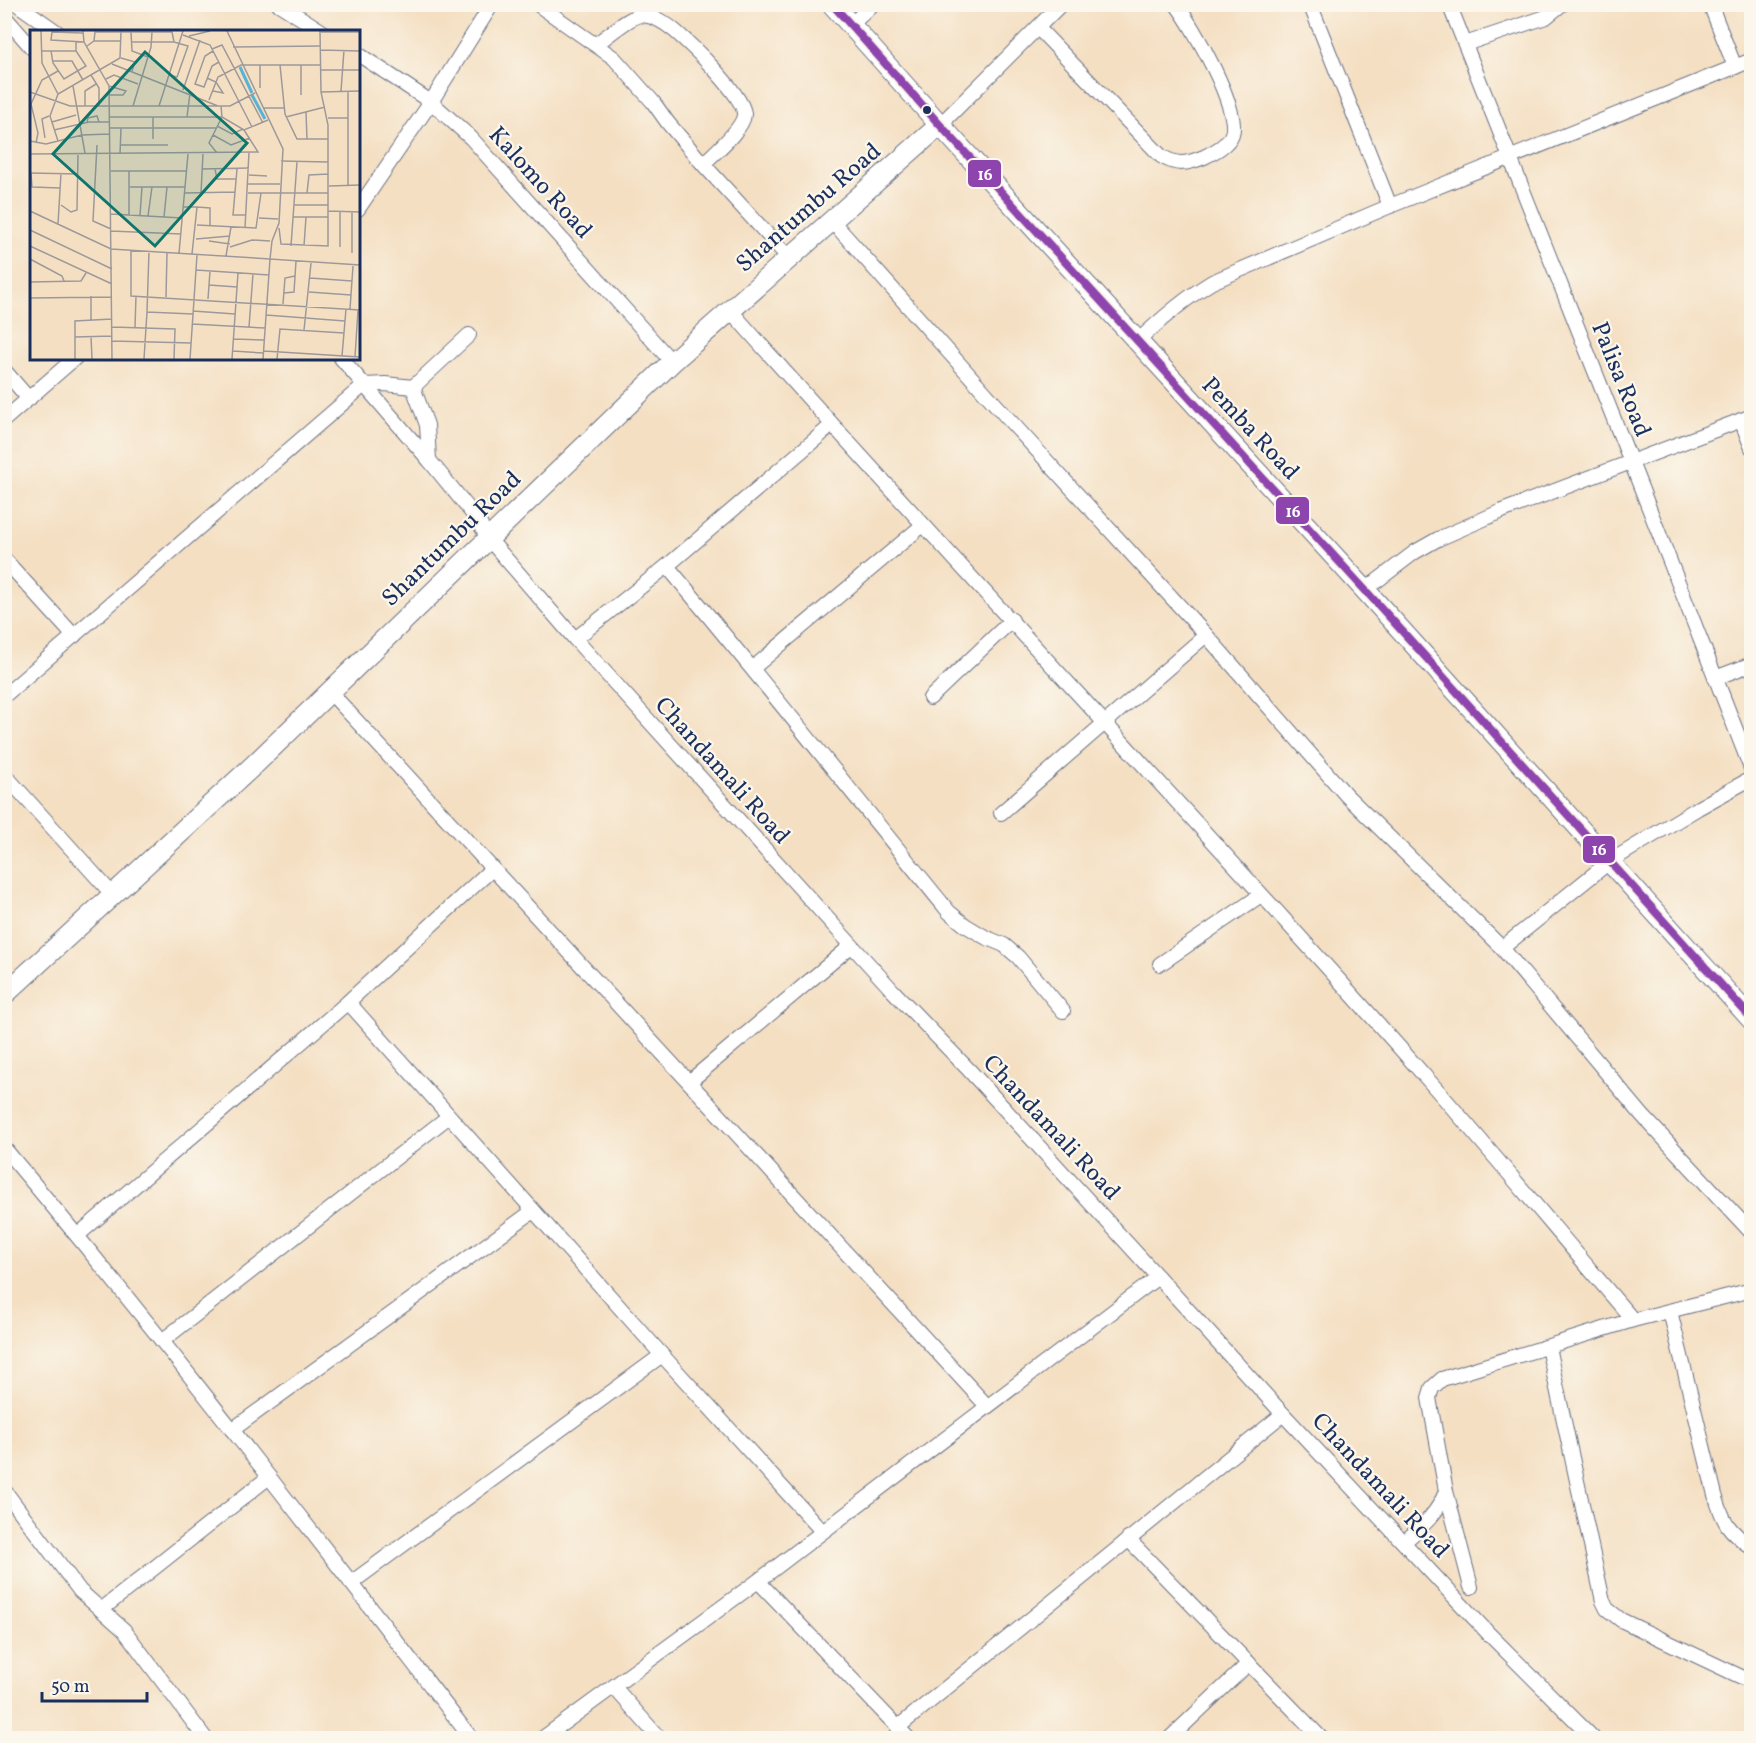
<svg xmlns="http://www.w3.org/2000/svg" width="1756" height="1743" viewBox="0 0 1756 1743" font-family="Vollkorn,serif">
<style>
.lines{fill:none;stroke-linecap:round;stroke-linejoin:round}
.street-casing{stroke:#676d81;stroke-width:16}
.secondary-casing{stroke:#676d81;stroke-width:22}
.street{stroke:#fff;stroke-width:14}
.secondary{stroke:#fff;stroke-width:20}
.bus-1-casing{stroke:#fbf7ec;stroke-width:12}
.bus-1{stroke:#8e44ad;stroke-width:8}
.bus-dot{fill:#1b2f5e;stroke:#fbf7ec;stroke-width:2}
.labels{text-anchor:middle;stroke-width:4.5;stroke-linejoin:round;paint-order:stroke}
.street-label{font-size:24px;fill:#1b2f5e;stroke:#fbf7ec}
.inset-river{fill:none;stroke:#57b3d5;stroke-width:3}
.inset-road{fill:none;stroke:#9d999a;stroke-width:1.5}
.view{fill:#0f766e;fill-opacity:0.15;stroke:#0f766e;stroke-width:3}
.inset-edge{fill:none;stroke:#1b2f5e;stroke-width:3}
.line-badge{stroke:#fbf7ec;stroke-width:2}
.badge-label{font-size:16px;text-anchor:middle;font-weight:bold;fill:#fff}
</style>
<rect width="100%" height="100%" fill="#fbf7ec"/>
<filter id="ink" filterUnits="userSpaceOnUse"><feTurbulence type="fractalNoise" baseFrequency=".0167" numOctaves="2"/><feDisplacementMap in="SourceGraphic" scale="12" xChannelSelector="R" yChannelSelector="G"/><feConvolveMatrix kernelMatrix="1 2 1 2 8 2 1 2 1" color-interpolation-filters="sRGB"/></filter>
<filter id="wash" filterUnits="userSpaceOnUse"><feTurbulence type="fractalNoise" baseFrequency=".008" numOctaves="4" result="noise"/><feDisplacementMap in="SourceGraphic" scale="24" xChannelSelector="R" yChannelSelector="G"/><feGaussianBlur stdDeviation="1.35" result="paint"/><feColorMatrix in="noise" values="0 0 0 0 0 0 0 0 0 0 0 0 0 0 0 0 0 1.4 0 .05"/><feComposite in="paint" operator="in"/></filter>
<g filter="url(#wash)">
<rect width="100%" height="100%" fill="#f4dfc2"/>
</g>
<g filter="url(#ink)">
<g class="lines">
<g class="street-casing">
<g id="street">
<polyline points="17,4 57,32"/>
<polyline points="279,4 323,32"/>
<polyline points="537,4 614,58 653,102 668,123 703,164 789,258"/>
<polyline points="1310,4 1390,206"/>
<polyline points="1449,4 1631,462 1752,771"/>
<polyline points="1710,4 1735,67"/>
<polyline points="4,16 32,48"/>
<polyline points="851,25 873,4"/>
<path d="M1038 28 1161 156C1177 166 1187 164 1204 157 1214 152 1228 145 1232 134 1241 110 1192 24 1176 4"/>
<path d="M596 44C607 37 631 15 642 15 654 16 667 24 675 31 690 44 746 97 744 115 743 129 713 154 703 164"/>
<polyline points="1465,44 1546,17 1562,4"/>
<polyline points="358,54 431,102 471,138 672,362"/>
<polyline points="940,125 1061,4"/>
<polyline points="358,209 431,102 492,4"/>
<polyline points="832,221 1012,423 1206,635 1346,795 1502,948 1642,1115 1752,1233"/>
<path d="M730 310C960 570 1200 822 1430 1082 1499 1160 1565 1241 1633 1320"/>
<path d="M1137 342C1161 319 1184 299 1212 282L1390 206 1752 60"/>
<polyline points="341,358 429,460 477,519 488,538 575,639 893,991 969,1070 1283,1414 1489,1634 1593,1738"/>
<polyline points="4,370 29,399"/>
<polyline points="413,387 469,335"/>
<polyline points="413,387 427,425 429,460"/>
<polyline points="4,420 75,358"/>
<polyline points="1741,420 1752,448"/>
<polyline points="4,559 74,636"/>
<path d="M667 566C763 680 855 797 949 912L965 925 985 937 1004 945 1018 957 1063 1011"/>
<polyline points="1365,590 1415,552 1438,539 1502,511 1752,416"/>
<polyline points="575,639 667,566 832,425"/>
<polyline points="753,668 923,525"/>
<polyline points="1715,678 1752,664"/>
<polyline points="330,692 987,1406"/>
<polyline points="4,696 364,385 385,384 413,387"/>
<polyline points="930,698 1012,620"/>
<polyline points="4,774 113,895"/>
<polyline points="1001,813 1206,635"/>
<polyline points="1502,948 1609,862 1698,808 1752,778"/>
<polyline points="1160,964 1261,895"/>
<polyline points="348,1002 662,1355 822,1531"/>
<polyline points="689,1082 851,946"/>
<path d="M4 1148C166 1340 318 1540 471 1738"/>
<polyline points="78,1235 348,1002 493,868"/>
<path d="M1670 1311 1715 1495C1724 1524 1728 1530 1752 1548"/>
<polyline points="162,1341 448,1117"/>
<polyline points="1548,1347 1603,1601 1607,1609 1621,1620 1752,1682"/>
<polyline points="232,1430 533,1211"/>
<polyline points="4,1490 80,1591 124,1630 205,1738"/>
<polyline points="1446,1491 1471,1587"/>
<polyline points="1128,1539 1321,1738"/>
<path d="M1404 1542C1421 1527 1438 1514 1446 1491L1429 1398 1432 1388 1442 1379 1633 1320 1752 1290"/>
<polyline points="758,1581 908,1738"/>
<polyline points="351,1583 662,1355"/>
<polyline points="101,1610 269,1477"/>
<polyline points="614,1687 659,1738"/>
<polyline points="897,1728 1283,1414"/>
<polyline points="543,1738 758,1581 1158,1277"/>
<polyline points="1170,1738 1249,1663"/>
</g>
</g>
<g class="secondary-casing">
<g id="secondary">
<polyline points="832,4 940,125 1365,590 1752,1020"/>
<polyline points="4,995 255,764 672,362 940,125"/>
</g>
</g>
<use href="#street" class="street"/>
<use href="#secondary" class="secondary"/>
<g class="bus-1-casing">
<polyline id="bus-1" points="832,4 940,125 1365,590 1752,1019"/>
</g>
<use href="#bus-1" class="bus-1"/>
</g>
</g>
<circle class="bus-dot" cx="927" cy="110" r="5"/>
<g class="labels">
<g class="street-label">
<text transform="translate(541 182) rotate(48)" y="8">Kalomo Road</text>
<text transform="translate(808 207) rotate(-41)" y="8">Shantumbu Road</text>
<text transform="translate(1622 379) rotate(68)" y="8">Palisa Road</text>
<text transform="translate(1251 428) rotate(47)" y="8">Pemba Road</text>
<text transform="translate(451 538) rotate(-44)" y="8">Shantumbu Road</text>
<text transform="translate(723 770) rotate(48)" y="8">Chandamali Road</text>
<text transform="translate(1052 1127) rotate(47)" y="8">Chandamali Road</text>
<text transform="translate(1381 1485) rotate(47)" y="8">Chandamali Road</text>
</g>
</g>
<g transform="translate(30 30)">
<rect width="330" height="330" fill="#f4dfc2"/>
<path class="inset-river" d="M210 37 222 63M222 65 235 89"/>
<path class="inset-road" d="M11 1 12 33 28 64M53 1 54 12 79 56 82 329M197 1 253 119 249 193 242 211 240 229M101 2 102 21 118 27M291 2H330M53 3 22 2 21 10 54 12M153 5 180 15 222 97M159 6 180 1M64 11 65 2H142L144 12M101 12H144L158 16 147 47 139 45M57 16 64 11H91M203 17 291 16M182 19 192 15 233 93M291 20 330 21M11 21H46M21 21 23 33 34 49 56 36 46 21V12M183 21 175 26 165 54 174 57 182 36 189 32M91 28 105 32 102 41M22 31H42L53 50M82 34 188 76M230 35V58M250 35 255 84 267 109H298M291 40H330M61 45 69 58V76M177 48 186 52 193 63 183 61M76 49 84 45 108 54M43 56 55 123M79 56 96 61 93 65H79M153 60 170 10M311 61 314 20M318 61V156M0 62 40 76H200L225 63M291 62 330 61M271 65V35M179 70 188 47 211 35H290M55 76V61L66 54M103 76 121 17 122 2M129 76 153 1M191 76 192 87 214 100 238 90M233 78H254M276 82 277 109M80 87H192M157 87 160 63M256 87 295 77M298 88H318M22 92 46 85M57 92 58 88 67 86 69 92M187 96 202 104 213 99M79 98H186M24 100 59 92H79M183 105 201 115 220 108M15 108 12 89 19 86M123 109V87M0 111 16 114 52 105 79 104M28 111 20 86 28 64 90 28 91 1M6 113 8 103 1 74 12 50 28 41M67 115 63 191 81 199M91 115H138M187 123 179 113 192 87M0 124 228 122 214 100M90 124 91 98M251 131 298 132M172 139 219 138M185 139 187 149H206M207 139 203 185H216M81 141H157M0 143 48 144M1 143 2 157 30 158M219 145 237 146M218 154H250M299 156 330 155M100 157H155M155 163 205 162M171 163 173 124M218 163H298M277 163 279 145 298 144M31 175 41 182 47 180 48 125M264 175H298M154 177H167L162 224M167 177 180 178V196M0 181 81 219 240 229M298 181 330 182M81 184 152 188M99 185V141M110 185 112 157M118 186 122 157M134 187 137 157M263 187H298M229 188 248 189M28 194 31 143M167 195 226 198 231 163M215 198 219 122M249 198 251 214 298 216V95L291 62 290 1M0 200 82 239M81 201 151 204M166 209 200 206M179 211 200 214M0 216 82 254M261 216 267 132M274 216 276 187M200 217 222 210 240 211M310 217V181M101 220V266L330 280M149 223 158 124M322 223V182M196 226 201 197M0 229 32 246 34 251M166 240 239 245M280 248 322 251M0 252 51 251 56 243M179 255 207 257M279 262 321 265M254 263 264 262 266 231M61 266V290M136 267 137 223M0 268 81 267M178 269 180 241M253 274 255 248 265 246M320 279 323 236M163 281 205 284M117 282 119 221M236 285 315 291M162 294 235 298M82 297 145 299 144 329M105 297 106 266M219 297 223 244M274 300 281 233M61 306 62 329M45 307 82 306M204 309 234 310M82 311 161 313M203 321 233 323M234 321 330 327M312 326 316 279M325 327 328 280M45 329V291L82 289M114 329 117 282 163 284M160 329 167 225M202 329 208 243M233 329 240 229 330 235M247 329 250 299 314 303"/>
<path class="view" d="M115 22 217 113 125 216 23 124Z"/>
<rect width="330" height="330" class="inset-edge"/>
</g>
<g class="line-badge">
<rect x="967" y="159" width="35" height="29" rx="6" fill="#8e44ad"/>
<rect x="1275" y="496" width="35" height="29" rx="6" fill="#8e44ad"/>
<rect x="1582" y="835" width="34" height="29" rx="6" fill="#8e44ad"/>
</g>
<g class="badge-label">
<text x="985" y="180">16</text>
<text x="1293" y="517">16</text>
<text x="1599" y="855">16</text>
</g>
<rect width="1756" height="1743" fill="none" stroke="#fbf7ec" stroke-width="24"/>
<path d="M42 1692v9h105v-9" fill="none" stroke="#1b2f5e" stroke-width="3"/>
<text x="51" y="1692" font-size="18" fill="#1b2f5e" stroke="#fbf7ec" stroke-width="4.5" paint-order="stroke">50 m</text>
</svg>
